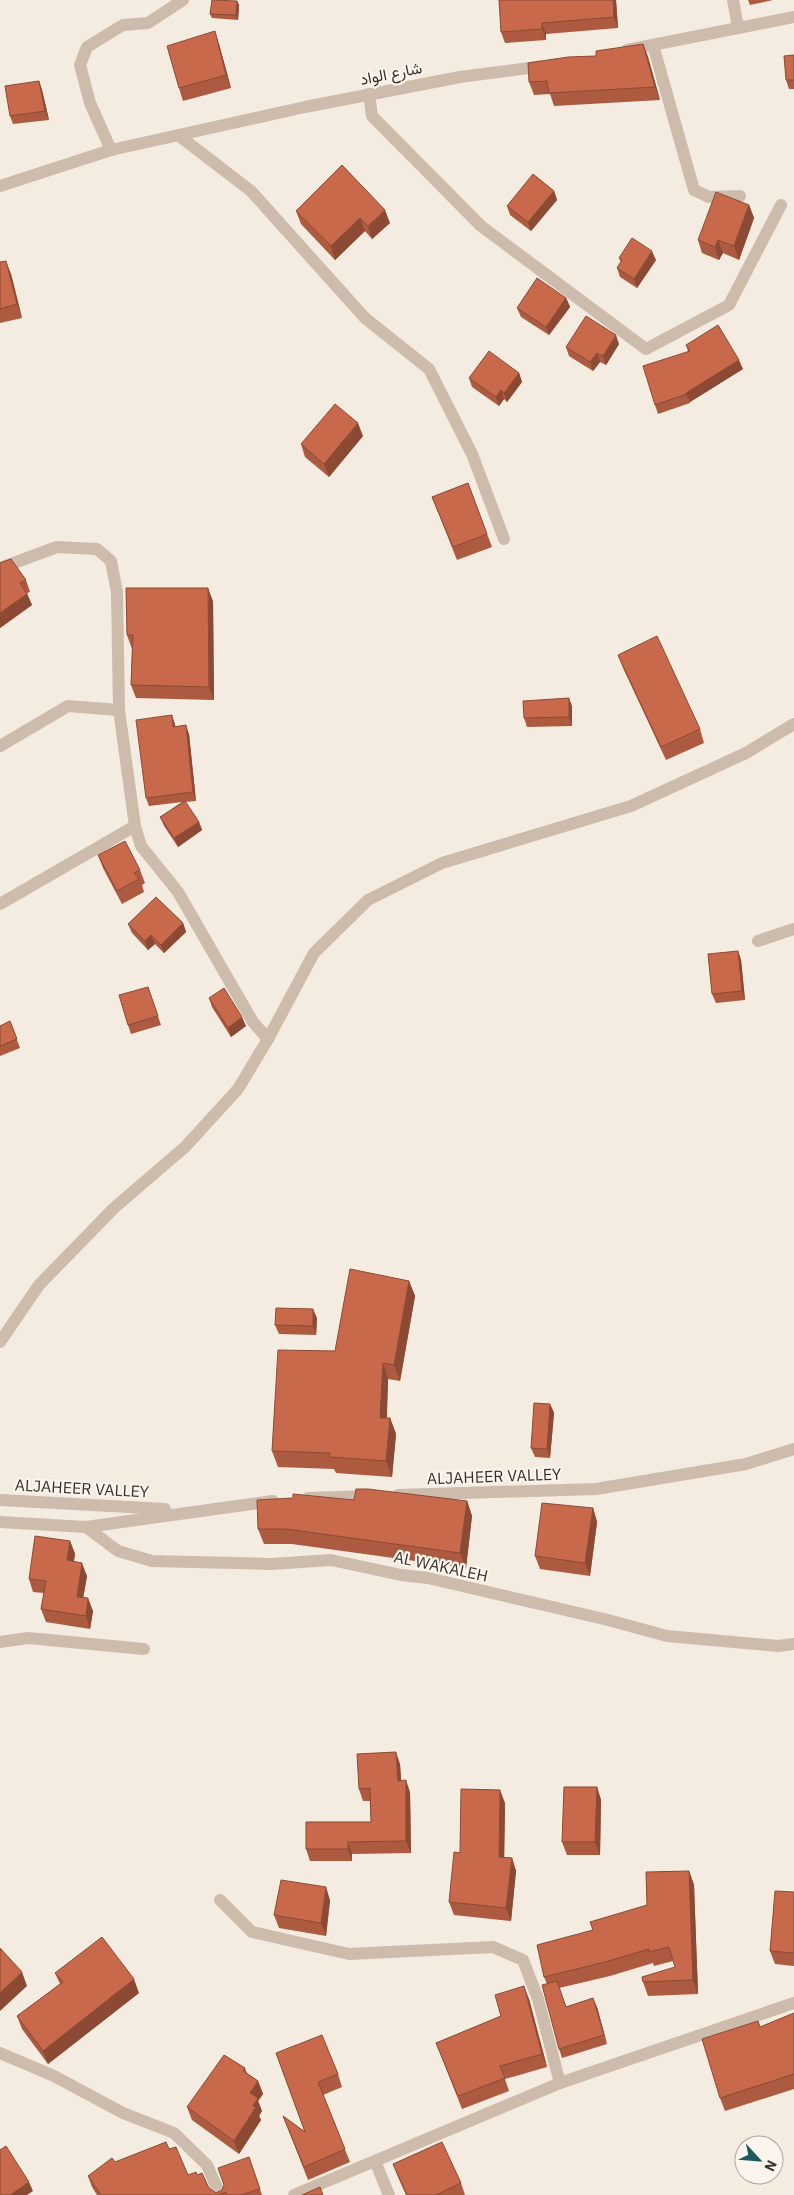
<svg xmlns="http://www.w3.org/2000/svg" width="794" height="2195" viewBox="0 0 794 2195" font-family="'IBM Plex Sans',Vazirmatn,sans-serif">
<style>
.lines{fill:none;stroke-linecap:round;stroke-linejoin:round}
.minor{stroke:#cdbbac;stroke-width:12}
.tertiary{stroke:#cdbbac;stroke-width:12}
.wall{fill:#ac5a40}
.shaded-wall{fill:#8c4a34}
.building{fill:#c8694b;stroke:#8c4a34}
.labels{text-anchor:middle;stroke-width:4.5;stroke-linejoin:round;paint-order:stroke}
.street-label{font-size:16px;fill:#3b302b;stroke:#fbf5ee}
</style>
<rect width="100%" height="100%" fill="#f4ebe1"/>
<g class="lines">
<g class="minor">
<polyline points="733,0 738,28"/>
<polyline points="653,45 694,190 709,197 740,196"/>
<polyline points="627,50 794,17"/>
<polyline points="369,94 372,116 481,226 646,349 729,305 781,205"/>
<polyline points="178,135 251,191 365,318 429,369 472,454 504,539"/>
<polyline points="111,150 90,103 80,65 87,47 123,25 148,23 183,0"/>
<polyline points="0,186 111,150 305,107 460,77 544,66"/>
<polyline points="0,568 57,547 97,549 111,561 117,592 119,710 135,826 141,846 178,892 253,1022 268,1039"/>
<polyline points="0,746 68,706 119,710"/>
<polyline points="0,904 135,826"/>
<polyline points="758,941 794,929"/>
<polyline points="0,1342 39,1285 114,1208 185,1147 238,1089 268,1039 314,953 368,900 442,863 631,806 746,753 794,724"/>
<polyline points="86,1527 118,1551 152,1561 271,1564 331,1560 401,1575 428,1578 608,1620 667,1636 778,1646 794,1644"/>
<polyline points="0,1642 28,1638 144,1649"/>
<polyline points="220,1900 252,1932 349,1954 493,1947 523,1960 538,1999 560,2083"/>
<polyline points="0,2053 54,2076 123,2113 174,2133 207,2165 220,2195"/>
<polyline points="375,2161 389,2195"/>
<polyline points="294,2195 560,2083 794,2003"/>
</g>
<g class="tertiary">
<polyline points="398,1495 596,1489 746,1464 794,1449"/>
<polyline points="308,1498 370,1496"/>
<polyline points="0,1500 165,1509"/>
<polyline points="0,1522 86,1527 273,1501"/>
</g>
</g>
<g class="wall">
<polygon points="499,0 616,0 618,28 546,34 546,40 505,43 501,32"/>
<polygon points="748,0 773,0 750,5"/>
<polygon points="237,1 239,5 238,20 212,18 210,14"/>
<polygon points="219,44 231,88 183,101 179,88"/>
<polygon points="643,44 648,57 660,100 554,106 550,94 534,95 529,82 596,56"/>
<polygon points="794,55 794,89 789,89 786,80"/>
<polygon points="39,81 42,90 49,120 13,124 10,116"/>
<polygon points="554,191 557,200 531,231 510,215 507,206"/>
<polygon points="749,205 754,218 739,260 723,253 719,260 702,253 698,240"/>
<polygon points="296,211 390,223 372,239 365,231 335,260 301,224"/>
<polygon points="619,258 656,260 637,288 620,277 617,268 621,262"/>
<polygon points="0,262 11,274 22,318 0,323"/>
<polygon points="566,298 570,307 549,335 521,317 517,308"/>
<polygon points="619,344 606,365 600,362 593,371 569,356 566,347"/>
<polygon points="686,345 743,369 690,402 690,403 658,414 655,405 688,351"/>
<polygon points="519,373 522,382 507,402 504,399 499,406 472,387 469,378"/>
<polygon points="363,436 329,477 305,457 301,444"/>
<polygon points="468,483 492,547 457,560 432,497"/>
<polygon points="0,563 26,580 30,592 27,593 32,605 0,628"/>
<polygon points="213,601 214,700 136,698 131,685 132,649 127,635"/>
<polygon points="618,655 700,729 704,743 666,760 623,668"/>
<polygon points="572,706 572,726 527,727 524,718"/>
<polygon points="175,724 175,727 189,734 196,801 185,802 199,822 202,830 178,847 164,826 160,817 182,802 149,806 146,798"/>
<polygon points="98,855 140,870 145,883 142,885 144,892 122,904 103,868"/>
<polygon points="183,923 186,932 164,953 155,944 148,950 132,933 128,924"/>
<polygon points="738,951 741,960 745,1000 716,1003 712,994"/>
<polygon points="148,987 161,1025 131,1034 128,1025"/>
<polygon points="209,998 246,1026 231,1037 212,1007"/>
<polygon points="10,1021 20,1048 0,1056 0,1026"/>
<polygon points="409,1281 415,1296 400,1381 388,1379 387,1418 390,1418 396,1434 392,1477 336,1473 334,1469 278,1467 272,1451 335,1351"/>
<polygon points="317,1318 316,1335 279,1334 275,1325"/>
<polygon points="550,1404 554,1413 550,1458 535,1457 531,1448"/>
<polygon points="354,1500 467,1501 472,1516 466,1568 292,1544 264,1544 258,1529"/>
<polygon points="593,1508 597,1522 590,1576 540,1569 535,1556"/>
<polygon points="70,1541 75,1554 74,1561 87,1576 83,1598 93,1611 90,1629 46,1622 41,1609 44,1593 33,1592 29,1579"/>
<polygon points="400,1764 401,1781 410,1792 411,1853 352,1854 352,1861 310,1861 306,1849 371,1822 370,1801 363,1801 359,1789"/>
<polygon points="597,1787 601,1800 600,1855 567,1855 562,1842"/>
<polygon points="505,1803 504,1857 512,1858 516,1871 511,1921 454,1915 449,1902 460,1853"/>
<polygon points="689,1871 694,1885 698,1994 648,1996 643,1982 675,1967 673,1961 654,1966 653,1963 610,1976 559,1988 566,2007 597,2007 607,2044 562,2058 559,2049 547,1984 544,1977 593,1930 647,1905"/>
<polygon points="794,1892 794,1966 775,1964 770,1951"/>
<polygon points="330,1900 326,1936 279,1928 274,1915"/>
<polygon points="55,1973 139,1993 48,2064 22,2029 17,2016 60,1984"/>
<polygon points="529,1999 547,2067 505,2079 509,2091 462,2109 436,2043 501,2016"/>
<polygon points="794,2013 794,2089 725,2111 720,2098 760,2027"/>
<polygon points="276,2053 338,2074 342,2087 323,2095 350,2162 308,2180 283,2116 305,2132"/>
<polygon points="245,2068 247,2073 258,2081 263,2094 258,2101 262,2111 259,2116 261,2120 239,2154 192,2120 187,2107"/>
<polygon points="169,2149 188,2175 197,2175 209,2188 216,2193 222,2190 249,2157 262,2195 97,2195 92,2187 88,2176 115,2162"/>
<polygon points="393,2164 461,2183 465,2195 406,2195 398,2177"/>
</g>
<g class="shaded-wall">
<polygon points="613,0 616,0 618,28 614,17"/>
<polygon points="237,1 239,5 238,20 236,15"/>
<polygon points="542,23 546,34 546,40 542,29"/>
<polygon points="215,31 219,44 231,88 226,75"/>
<polygon points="643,44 648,57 660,100 655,87"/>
<polygon points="39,81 42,90 49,120 45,111"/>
<polygon points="554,191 557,200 531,231 528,222"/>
<polygon points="749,205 754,218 739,260 734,246"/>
<polygon points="385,210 390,223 372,239 368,226"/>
<polygon points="360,218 365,231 335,260 331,246"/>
<polygon points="718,240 723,253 719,260 715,247"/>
<polygon points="652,251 656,260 637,288 634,279"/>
<polygon points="6,261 11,274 22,318 17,304"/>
<polygon points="566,298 570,307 549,335 546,327"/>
<polygon points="616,335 619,344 606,365 603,356"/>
<polygon points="597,353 600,362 593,371 590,362"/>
<polygon points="739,360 743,369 690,402 686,393"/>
<polygon points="519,373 522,382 507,402 504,393"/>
<polygon points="501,390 504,399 499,406 496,397"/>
<polygon points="358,423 363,436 329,477 324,464"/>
<polygon points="208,588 213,601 214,700 209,687"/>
<polygon points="27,594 32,605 0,628 0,613"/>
<polygon points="569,698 572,706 572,726 569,717"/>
<polygon points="172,715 175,724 176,736 173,727"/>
<polygon points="186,725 189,734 196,801 193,792"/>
<polygon points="199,822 202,830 178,847 174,838"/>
<polygon points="183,923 186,932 164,953 161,945"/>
<polygon points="151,935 155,944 148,950 145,941"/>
<polygon points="738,951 741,960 745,1000 742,991"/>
<polygon points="242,1017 246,1026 231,1037 228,1028"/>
<polygon points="409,1281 415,1296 400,1381 394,1365"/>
<polygon points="313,1309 317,1318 316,1335 313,1326"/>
<polygon points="383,1363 388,1379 386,1434 380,1418"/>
<polygon points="550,1404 554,1413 550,1458 547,1449"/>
<polygon points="390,1418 396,1434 392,1477 386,1461"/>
<polygon points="467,1501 472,1516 466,1568 460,1553"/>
<polygon points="593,1508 597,1522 590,1576 585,1563"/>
<polygon points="70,1541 75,1554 72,1573 67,1560"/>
<polygon points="82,1563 87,1576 81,1610 77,1597"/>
<polygon points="88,1598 93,1611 90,1629 86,1616"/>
<polygon points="396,1752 400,1764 402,1793 398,1781"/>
<polygon points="406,1780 410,1792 411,1853 406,1841"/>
<polygon points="597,1787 601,1800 600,1855 595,1842"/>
<polygon points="500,1790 505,1803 504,1870 499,1857"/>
<polygon points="348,1842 352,1854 352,1861 348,1849"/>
<polygon points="512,1858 516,1871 511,1921 506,1908"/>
<polygon points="689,1871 694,1885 698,1994 693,1980"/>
<polygon points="326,1887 330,1900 326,1936 321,1923"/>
<polygon points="22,1972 27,1986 0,2011 0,1993"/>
<polygon points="134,1979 139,1993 48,2064 43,2051"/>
<polygon points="524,1986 529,1999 547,2067 542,2054"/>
<polygon points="593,1998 597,2007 607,2044 604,2035"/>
<polygon points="258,2081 263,2094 258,2101 262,2111 259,2116 261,2120 239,2154 234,2141 250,2093"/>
<polygon points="29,2182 33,2191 27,2195 10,2195"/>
</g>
<g class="building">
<polygon points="212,0 237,1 236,15 210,14"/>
<polygon points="499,0 613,0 614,17 542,23 542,29 501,32"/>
<polygon points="215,31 226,75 179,88 167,46"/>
<polygon points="643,44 655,87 549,93 547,81 529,82 528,63 568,57 596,56 596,51"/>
<polygon points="794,55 794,80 786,80 784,56"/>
<polygon points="39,81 45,111 10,116 5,86"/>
<polygon points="342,165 385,210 368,226 360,218 331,246 296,211"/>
<polygon points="533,174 554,191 528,222 507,206"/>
<polygon points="716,192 749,205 734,246 718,240 715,247 698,240"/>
<polygon points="632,238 652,251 634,279 617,268 622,260 619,258"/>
<polygon points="6,261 17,304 0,309 0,262"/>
<polygon points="537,278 566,298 546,327 517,308"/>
<polygon points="586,316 616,335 603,356 597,353 590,362 566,347"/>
<polygon points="718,325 739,360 686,393 687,394 655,405 643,366 690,351 686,345"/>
<polygon points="489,351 519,373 504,393 501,390 496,397 469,378"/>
<polygon points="335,404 358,423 324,464 301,444"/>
<polygon points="468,483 487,534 453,547 432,497"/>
<polygon points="11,559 26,580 20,583 27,594 0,613 0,563"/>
<polygon points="126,588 208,588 209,687 131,685 133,635 127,635"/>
<polygon points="657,636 700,729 661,747 618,655"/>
<polygon points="569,698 569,717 524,718 523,701"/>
<polygon points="172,715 173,727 186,725 193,792 146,798 136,720"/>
<polygon points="185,801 199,822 174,838 160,817"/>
<polygon points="125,841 140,870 134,873 139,879 117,891 98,855"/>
<polygon points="156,897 183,923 161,945 151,935 145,941 128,924"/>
<polygon points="738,951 742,991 712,994 708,954"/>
<polygon points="148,987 158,1016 128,1025 119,995"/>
<polygon points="224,988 242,1017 228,1028 209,998"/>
<polygon points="10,1021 17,1039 0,1046 0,1026"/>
<polygon points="350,1269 409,1281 394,1365 383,1363 380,1418 390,1418 386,1461 330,1457 330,1453 272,1451 278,1350 335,1351"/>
<polygon points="276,1308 313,1309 313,1326 275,1325"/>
<polygon points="534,1403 550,1404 547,1449 531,1448"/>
<polygon points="356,1489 368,1489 467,1501 460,1553 286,1529 258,1529 257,1500 293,1498 293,1494 354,1500"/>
<polygon points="542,1503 593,1508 585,1563 535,1556"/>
<polygon points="35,1536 70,1541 67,1560 82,1563 77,1597 88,1598 86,1616 41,1609 46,1581 29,1579"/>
<polygon points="396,1752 398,1781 406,1780 406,1841 348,1842 348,1849 306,1849 306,1822 371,1822 370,1788 359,1789 357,1754"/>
<polygon points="564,1787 597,1787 595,1842 562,1842"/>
<polygon points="461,1789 500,1790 499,1857 512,1858 506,1908 449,1902 454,1852 460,1853"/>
<polygon points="689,1871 693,1980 643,1982 642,1977 675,1967 669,1947 649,1952 649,1949 605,1962 544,1977 537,1945 593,1930 590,1922 647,1905 646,1872"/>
<polygon points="281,1880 326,1887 321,1923 274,1915"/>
<polygon points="775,1891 794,1892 794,1953 770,1951"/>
<polygon points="102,1937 134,1979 43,2051 17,2016 63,1982 55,1973"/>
<polygon points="0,1948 22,1972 0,1993"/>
<polygon points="557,1981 566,2007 593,1998 604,2035 559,2049 542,1985"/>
<polygon points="524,1986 542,2054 500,2066 505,2078 458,2096 436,2043 501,2016 495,1995"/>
<polygon points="794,2013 794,2074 720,2098 702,2039 758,2021 760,2027"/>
<polygon points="322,2035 338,2074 318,2082 345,2149 304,2167 283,2116 305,2132 276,2053"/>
<polygon points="224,2055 245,2068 243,2071 258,2081 250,2093 258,2098 253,2106 256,2107 234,2141 187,2107"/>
<polygon points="166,2142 169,2149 176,2147 188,2175 196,2172 197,2175 202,2173 209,2188 216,2193 222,2190 224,2185 218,2168 249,2157 260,2189 241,2195 227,2195 226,2192 218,2195 101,2195 88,2176 112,2158 115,2162"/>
<polygon points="442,2142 461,2183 436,2195 407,2195 393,2164"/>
<polygon points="6,2146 29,2182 10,2195 0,2195 0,2150"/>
<polygon points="320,2187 323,2195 302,2195"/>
</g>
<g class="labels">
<g class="street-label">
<text transform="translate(391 73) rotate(-11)" y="6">شارع الواد</text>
<text transform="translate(494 1476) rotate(-2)" y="6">ALJAHEER VALLEY</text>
<text transform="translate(82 1488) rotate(3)" y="6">ALJAHEER VALLEY</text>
<text transform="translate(441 1566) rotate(12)" y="6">AL WAKALEH</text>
</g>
</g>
<g transform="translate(759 2160) rotate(116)"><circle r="24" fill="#fbf5ee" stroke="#aea6a0"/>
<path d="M0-4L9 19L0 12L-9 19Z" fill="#1f5a5e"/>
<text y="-8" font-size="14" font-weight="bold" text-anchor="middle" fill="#3b302b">N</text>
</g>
</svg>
